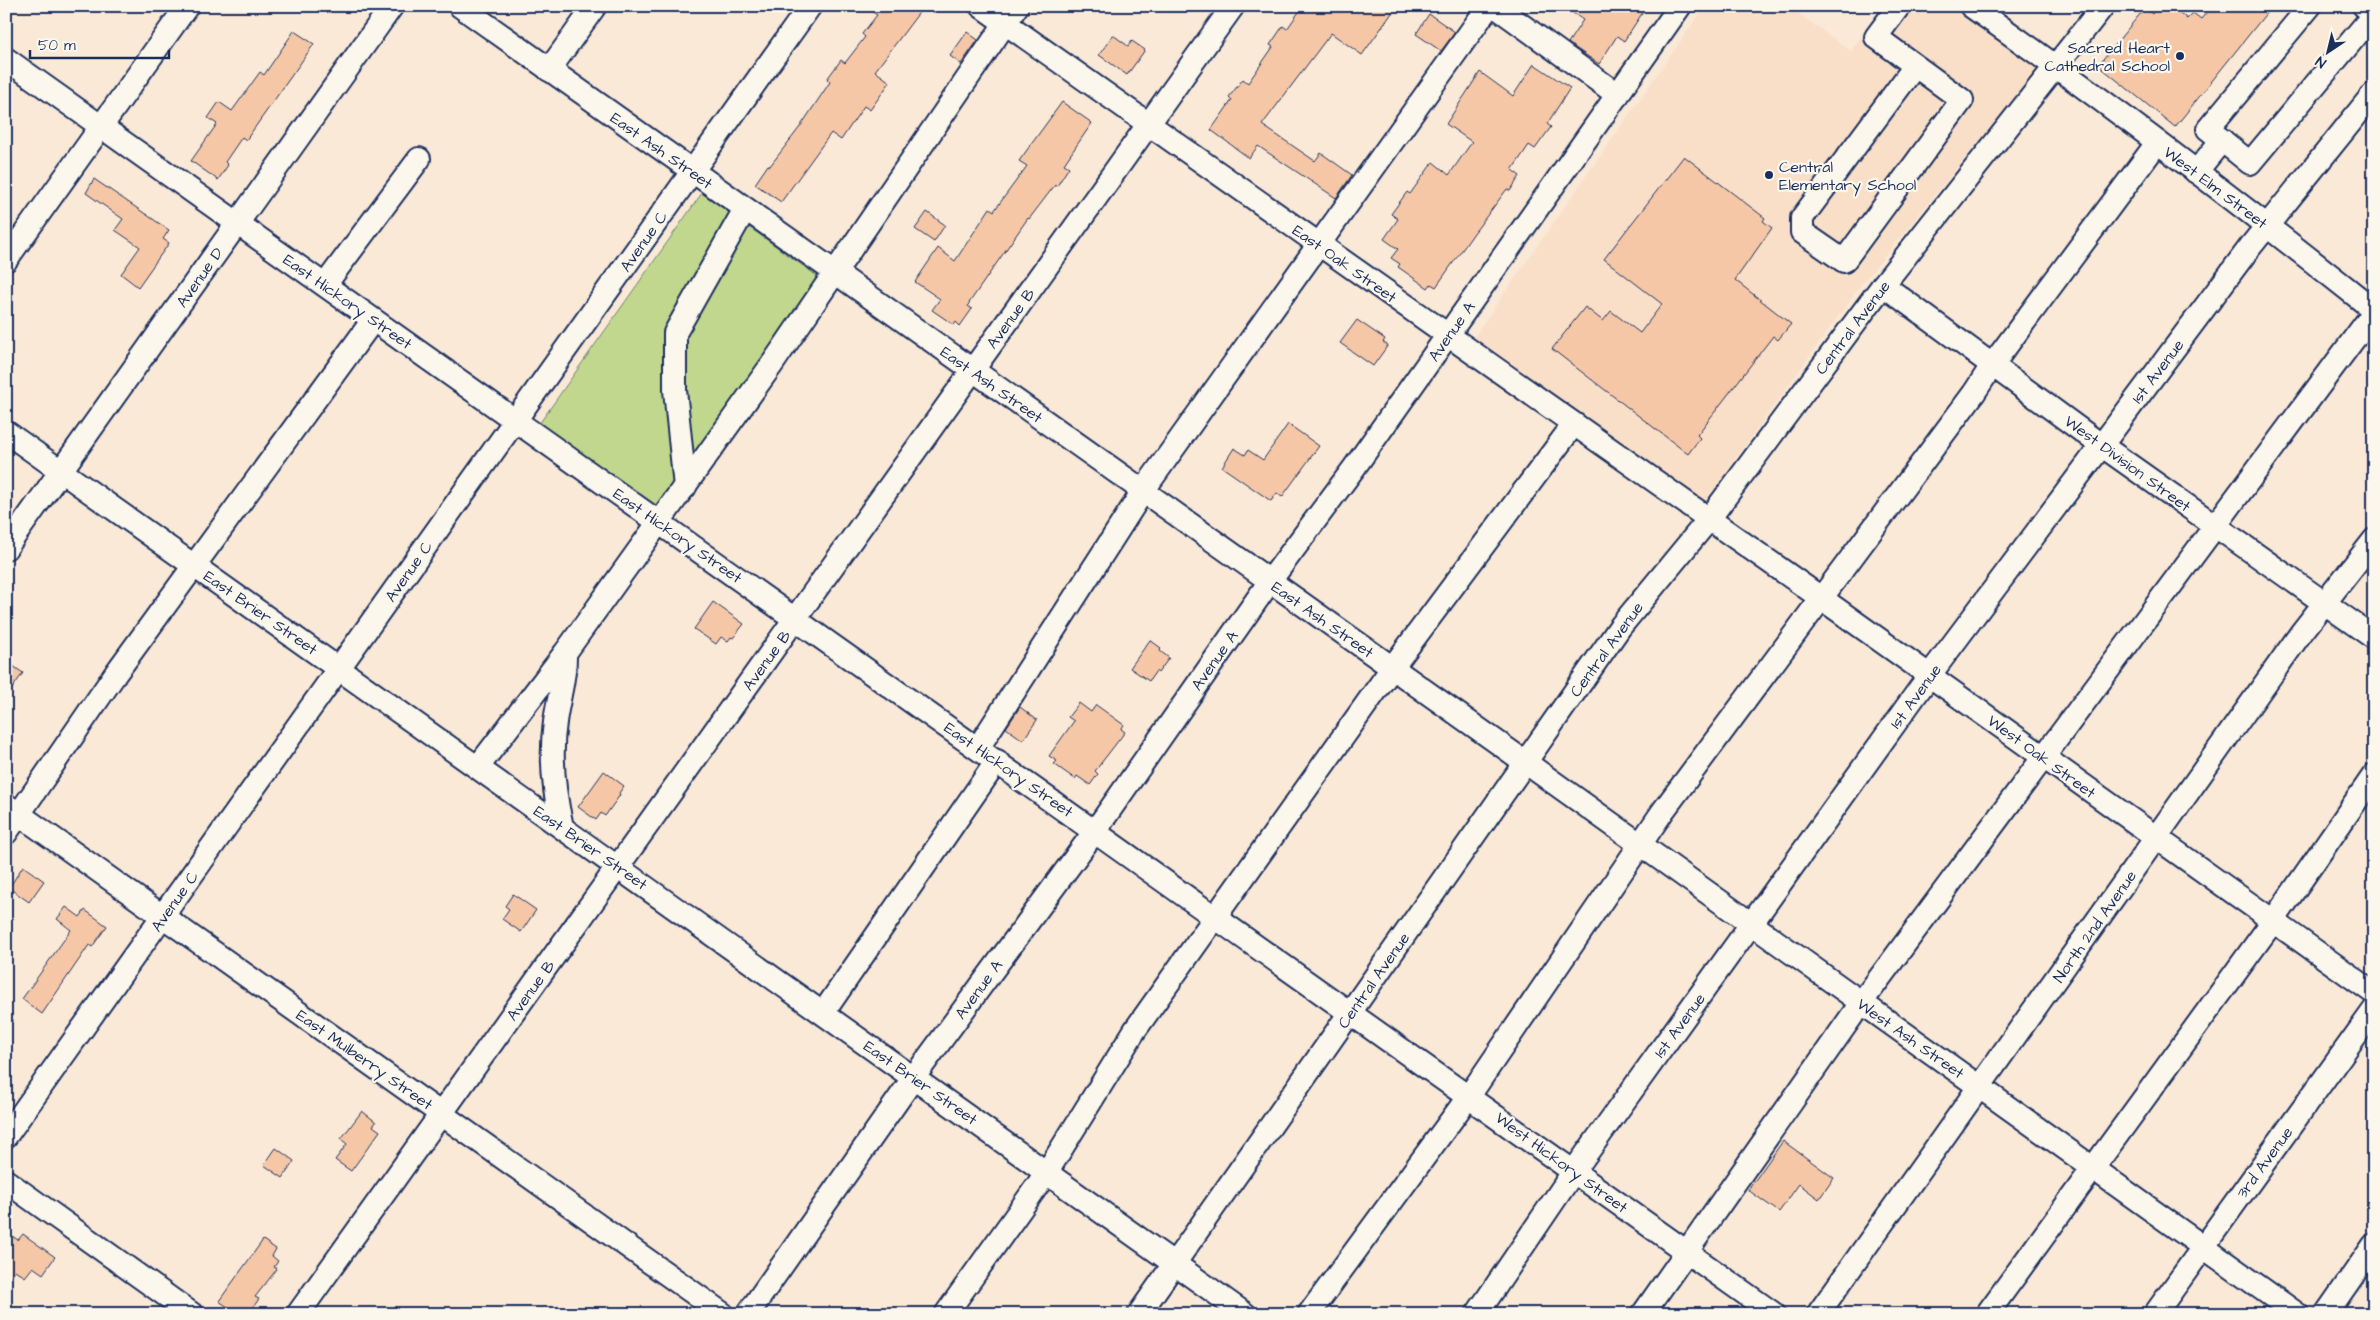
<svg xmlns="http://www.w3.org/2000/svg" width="2380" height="1320" viewBox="0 0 2380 1320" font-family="'Architects Daughter',sans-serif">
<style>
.built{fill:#f9dfc8}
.green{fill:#c1d78d;stroke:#6e8376}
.building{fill:#f6c7a6;stroke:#1b2f5e}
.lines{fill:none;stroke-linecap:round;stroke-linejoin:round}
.minor-casing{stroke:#1b2f5e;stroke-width:26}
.minor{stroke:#fbf7ec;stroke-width:22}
.poi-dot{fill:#1b2f5e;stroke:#fbf7ec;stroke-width:2}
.labels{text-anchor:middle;stroke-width:4.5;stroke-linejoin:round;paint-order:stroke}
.poi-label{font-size:16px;fill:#1b2f5e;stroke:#fbf7ec;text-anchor:end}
.street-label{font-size:16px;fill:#1b2f5e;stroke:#fbf7ec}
</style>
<rect width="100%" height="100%" fill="#fae9d7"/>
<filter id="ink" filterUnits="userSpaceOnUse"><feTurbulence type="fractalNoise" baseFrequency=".02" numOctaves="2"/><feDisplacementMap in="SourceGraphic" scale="10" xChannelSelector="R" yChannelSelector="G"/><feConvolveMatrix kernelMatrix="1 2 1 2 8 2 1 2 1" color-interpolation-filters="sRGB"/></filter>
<g filter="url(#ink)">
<polygon class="built" points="1705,6 1788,6 1851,51 1882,6 1957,6 2041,66 1861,285 1703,504 1473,338"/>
<polygon class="green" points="702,193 824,281 660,511 539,424"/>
<g class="building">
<polygon points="864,6 924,6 875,71 890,82 870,110 864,106 841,140 831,133 781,202 755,184 768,165 770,166 800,127 830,82 827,79 841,60 845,63 865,37 862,34 877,15"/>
<polygon points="1303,6 1397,6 1362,55 1331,33 1262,125 1315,161 1321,153 1352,175 1336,198 1258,146 1249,158 1211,130 1232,100 1229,97 1243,79 1248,83 1273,47 1270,45 1283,26 1287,29"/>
<polygon points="1563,6 1636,6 1643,12 1624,41 1617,36 1599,64 1568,43 1583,20"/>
<polygon points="2158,6 2172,6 2187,19 2193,13 2201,19 2212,6 2272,6 2175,127 2098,65 2145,8 2152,14"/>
<polygon points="1429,14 1455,32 1441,51 1416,34"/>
<polygon points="294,31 314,44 246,140 242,137 225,162 228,165 218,180 191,161 217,124 208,118 219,102 232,111 260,72 264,75"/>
<polygon points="967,32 978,40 961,64 950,56"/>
<polygon points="1113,35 1128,46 1132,41 1145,50 1127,75 1099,55"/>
<polygon points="1534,64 1570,88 1547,124 1551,127 1535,149 1529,145 1512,170 1520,176 1510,191 1507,189 1474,233 1436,287 1431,284 1428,288 1398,267 1400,264 1391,258 1398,249 1384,239 1398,219 1391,214 1407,192 1410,194 1433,162 1449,175 1472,142 1446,124 1480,72 1513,96"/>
<polygon points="1062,102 1092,123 1064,164 1069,167 1057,186 1055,185 1029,219 1028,218 969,303 968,306 972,309 960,326 956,322 954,325 932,310 940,299 915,282 938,248 955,261 990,208 994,211 1027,166 1019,161"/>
<polygon points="1684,156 1765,218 1763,221 1772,228 1735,280 1791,324 1778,340 1773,336 1697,435 1700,438 1688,454 1552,349 1585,307 1603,321 1611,311 1640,333 1662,304 1604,259"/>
<polygon points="94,179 169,230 163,239 169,243 138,287 121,274 140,247 115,230 123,219 86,193"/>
<polygon points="927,212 945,225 934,242 915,229"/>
<polygon points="1357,320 1385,339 1383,342 1388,345 1373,366 1340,343"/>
<polygon points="1288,424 1319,446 1282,497 1277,493 1271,501 1222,467 1234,448 1245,455 1248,450 1263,460"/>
<polygon points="713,602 744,624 733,638 731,637 728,641 721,637 716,644 694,629"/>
<polygon points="1150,640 1161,648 1160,651 1169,658 1158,673 1156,671 1149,681 1130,668"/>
<polygon points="6,661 23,673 6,697"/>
<polygon points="1079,703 1091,712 1096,705 1124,725 1121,729 1125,732 1095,771 1098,774 1090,785 1077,776 1075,779 1054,764 1057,761 1049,756 1074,721 1068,717"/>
<polygon points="1020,707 1037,720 1023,740 1006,728"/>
<polygon points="604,771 624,786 619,793 620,795 605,816 601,813 596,820 578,807"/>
<polygon points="23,866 44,881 29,902 9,888"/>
<polygon points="513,894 536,910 521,932 502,919 509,909 505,906"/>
<polygon points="66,907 80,917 85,910 107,926 92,947 89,945 42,1014 22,999 71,930 57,919"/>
<polygon points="362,1111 376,1122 373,1126 380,1131 351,1171 335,1160 347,1144 341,1139"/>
<polygon points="1783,1141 1834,1178 1819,1199 1799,1184 1779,1212 1748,1190"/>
<polygon points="276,1148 294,1161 283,1178 264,1165"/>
<polygon points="6,1232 18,1240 23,1234 55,1257 43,1274 33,1267 25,1277 15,1270 6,1284"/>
<polygon points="263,1240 276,1249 272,1256 278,1261 274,1267 277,1269 255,1297 259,1299 248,1314 238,1314 219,1301"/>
</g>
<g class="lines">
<g class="minor-casing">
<g id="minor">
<polyline points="460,6 1525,762 2297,1314"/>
<polyline points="981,6 1821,598 2374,993"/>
<polyline points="1495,6 1618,95"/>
<polyline points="1899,6 1876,37 1962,100 1844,261 1802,232 1802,218 1915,66"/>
<path d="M1971 6C2109 103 2242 205 2374 310"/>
<polyline points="2310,6 2208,129 2250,163 2374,14 2364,6"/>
<polyline points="6,59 1774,1314"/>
<polyline points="549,70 595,6"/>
<polyline points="2196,172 2222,140"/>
<polyline points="6,260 187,6"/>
<polyline points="325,285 419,159"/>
<polyline points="1883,285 2101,445 2374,638"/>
<polyline points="6,432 1245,1314"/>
<polyline points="685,487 675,390 675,333 745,209"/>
<polyline points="6,548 392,6"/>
<polyline points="978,748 1143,491 1489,6"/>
<polyline points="478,767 565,653 773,363 1017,6"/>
<polyline points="6,805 723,1314"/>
<path d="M562 827C554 793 550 756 555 722 558 698 566 677 565 653"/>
<polyline points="6,833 116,673 373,320"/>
<polyline points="823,1013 997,761"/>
<polyline points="6,1136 810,6"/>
<polyline points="6,1181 192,1314"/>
<polyline points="298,1314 1233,6"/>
<polyline points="748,1314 914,1077 1095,831 1270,581 1354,468 1680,6"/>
<polyline points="946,1314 1047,1172 1135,1030 1392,668 1574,424"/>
<polyline points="1139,1314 1620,627 1709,519 1883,285 2103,6"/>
<polyline points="1309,1314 1469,1096 1663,811 1974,393 1993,364 2157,143"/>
<polyline points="1477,1314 1574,1171 1929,676 2250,247 2374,93"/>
<polyline points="1643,1314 1861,1003 2374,312"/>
<polyline points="1818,1314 2301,633 2374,540"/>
<polyline points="1987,1314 2273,921 2374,775"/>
<polyline points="2155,1314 2374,1010"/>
<polyline points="2326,1314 2374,1245"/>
</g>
</g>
<use href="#minor" class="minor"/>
</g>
</g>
<g class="poi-dot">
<circle cx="2180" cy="56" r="5"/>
<circle cx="1769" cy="175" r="5"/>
</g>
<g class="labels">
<g class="poi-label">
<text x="2170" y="53">Sacred Heart<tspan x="2170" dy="18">Cathedral School</tspan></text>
<text x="1779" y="172" text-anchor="start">Central<tspan x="1779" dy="18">Elementary School</tspan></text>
</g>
<g class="street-label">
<text transform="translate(662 150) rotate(35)" y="6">East Ash Street</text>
<text transform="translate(2216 187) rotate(37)" y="6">West Elm Street</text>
<text transform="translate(643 241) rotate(-55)" y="6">Avenue C</text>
<text transform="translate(1345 263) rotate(35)" y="6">East Oak Street</text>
<text transform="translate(199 277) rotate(-55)" y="6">Avenue D</text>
<text transform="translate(348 301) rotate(35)" y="6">East Hickory Street</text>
<text transform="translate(1010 318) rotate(-54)" y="6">Avenue B</text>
<text transform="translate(1852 327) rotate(-53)" y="6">Central Avenue</text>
<text transform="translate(1451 331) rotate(-55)" y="6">Avenue A</text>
<text transform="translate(2157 371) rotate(-53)" y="6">1st Avenue</text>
<text transform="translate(992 384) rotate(35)" y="6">East Ash Street</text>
<text transform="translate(2128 463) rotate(36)" y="6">West Division Street</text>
<text transform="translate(678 535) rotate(35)" y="6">East Hickory Street</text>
<text transform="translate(408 571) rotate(-55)" y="6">Avenue C</text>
<text transform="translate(261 612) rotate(35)" y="6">East Brier Street</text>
<text transform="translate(1323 619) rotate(35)" y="6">East Ash Street</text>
<text transform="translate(1606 649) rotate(-54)" y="6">Central Avenue</text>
<text transform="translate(766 660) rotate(-54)" y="6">Avenue B</text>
<text transform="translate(1214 660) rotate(-55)" y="6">Avenue A</text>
<text transform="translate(1915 696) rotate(-54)" y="6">1st Avenue</text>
<text transform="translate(2042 756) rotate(36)" y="6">West Oak Street</text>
<text transform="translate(1009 769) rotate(35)" y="6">East Hickory Street</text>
<text transform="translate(591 847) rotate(35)" y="6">East Brier Street</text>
<text transform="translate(174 901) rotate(-55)" y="6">Avenue C</text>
<text transform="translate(2094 926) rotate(-55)" y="6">North 2nd Avenue</text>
<text transform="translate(1373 980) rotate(-55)" y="6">Central Avenue</text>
<text transform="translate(978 989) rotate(-54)" y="6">Avenue A</text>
<text transform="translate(530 990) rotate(-54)" y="6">Avenue B</text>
<text transform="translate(1679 1025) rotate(-54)" y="6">1st Avenue</text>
<text transform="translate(1911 1038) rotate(35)" y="6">West Ash Street</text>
<text transform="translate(365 1059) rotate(35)" y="6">East Mulberry Street</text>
<text transform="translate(921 1082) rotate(35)" y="6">East Brier Street</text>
<text transform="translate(1562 1162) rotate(36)" y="6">West Hickory Street</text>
<text transform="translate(2264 1162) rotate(-54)" y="6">3rd Avenue</text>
</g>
</g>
<rect width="2380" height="1320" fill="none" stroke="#fbf7ec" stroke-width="25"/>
<rect x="12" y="12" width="2355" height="1295" fill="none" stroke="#1b2f5e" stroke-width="2" filter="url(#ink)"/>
<g transform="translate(2328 52) rotate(215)" stroke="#fbf7ec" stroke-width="4" paint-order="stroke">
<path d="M0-4L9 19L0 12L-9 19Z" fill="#1b2f5e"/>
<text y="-8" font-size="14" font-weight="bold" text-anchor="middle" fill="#1b2f5e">N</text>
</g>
<path d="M30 50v8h139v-8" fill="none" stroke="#1b2f5e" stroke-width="2.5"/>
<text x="38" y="50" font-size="15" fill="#1b2f5e" stroke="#fbf7ec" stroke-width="4" paint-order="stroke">50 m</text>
</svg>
